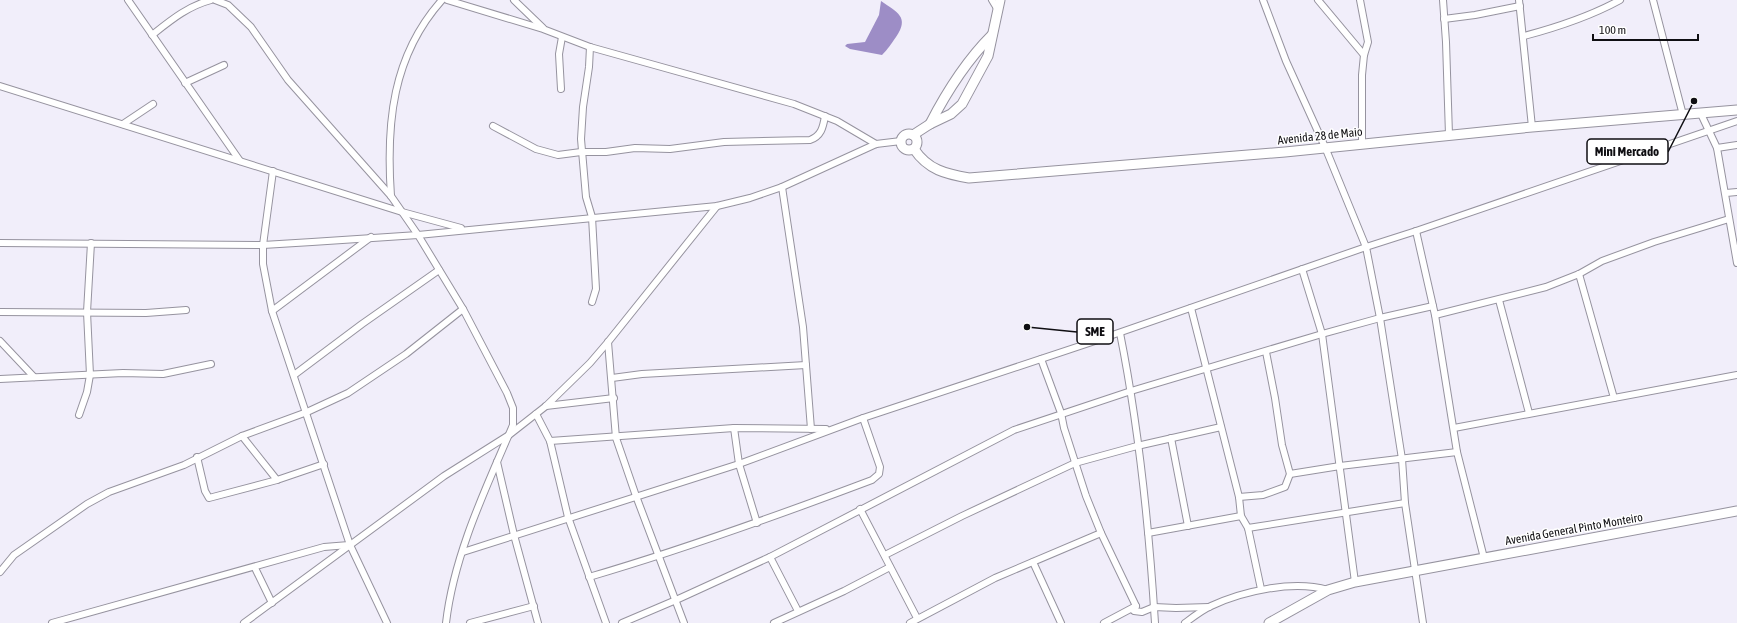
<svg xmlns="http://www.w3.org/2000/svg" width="1737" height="623" viewBox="0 0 1737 623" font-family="'Asap Condensed',sans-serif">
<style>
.water{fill:#9d8dc6}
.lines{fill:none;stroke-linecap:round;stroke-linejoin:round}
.street-casing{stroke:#96939f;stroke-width:8}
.secondary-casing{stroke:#96939f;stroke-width:11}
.street{stroke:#fff;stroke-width:6}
.secondary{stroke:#fff;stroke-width:9}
.labels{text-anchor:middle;stroke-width:3;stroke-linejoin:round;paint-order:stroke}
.street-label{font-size:12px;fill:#0f0e12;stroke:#fff}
.leader{fill:none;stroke:#0f0e12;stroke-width:1.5}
.callout-dot{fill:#0f0e12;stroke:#fff;stroke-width:1.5}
.callout{fill:#fff;stroke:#0f0e12;stroke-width:1.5}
.callout-label{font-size:13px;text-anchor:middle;font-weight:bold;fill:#0f0e12}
</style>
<rect width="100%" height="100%" fill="#f1eefa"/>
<path class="water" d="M881 1C897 12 910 17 896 37 891 44 888 49 882 55L850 49 845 46 847 44 865 42 879 15Z"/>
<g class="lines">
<g class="street-casing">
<g id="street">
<polyline points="128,0 240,161"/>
<path d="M215 0 228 5 251 27 288 80 391 196 418 235 463 309 507 393 513 408V425C486 488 454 554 446 623"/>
<polyline points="447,0 543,29 590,47 794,104 837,121 876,144"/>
<polyline points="514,0 543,28"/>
<polyline points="992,0 998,10"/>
<polyline points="1263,0 1286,61 1325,147 1366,247 1380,318 1402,459 1405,503 1423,623"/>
<polyline points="1318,0 1364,55"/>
<polyline points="1360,0 1368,42 1364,55 1362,75 1362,144"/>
<polyline points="1443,0 1446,42 1449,135"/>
<polyline points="1519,0 1532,127"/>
<polyline points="1653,0 1683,115"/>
<polyline points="1444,19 1475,15 1520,6"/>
<path d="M152 35C171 20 188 6 211 0"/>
<path d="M1524 36C1558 27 1589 17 1620 0"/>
<polyline points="590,47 589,67 583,107 581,139 586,197 592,217 596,289 592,302"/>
<polyline points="185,83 224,65"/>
<polyline points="0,86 402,212 461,228"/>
<polyline points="561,89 559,54 562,37"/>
<polyline points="1701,114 1717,148 1737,263"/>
<polyline points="123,124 153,104"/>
<path d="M493 126 536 149 558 155 581 152H606L635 148 670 149 724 142 810 140C821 136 823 128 825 116"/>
<polyline points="1717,148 1737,145"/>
<polyline points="273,171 263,245 263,264 272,311 350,545 387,623"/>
<polyline points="782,187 803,327 811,429"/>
<polyline points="1726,193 1737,192"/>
<path d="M391 196C386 124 392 56 442 0"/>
<polyline points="1416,231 1435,315 1457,452 1484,558"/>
<polyline points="0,243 263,245 312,242 418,235 717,206 750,198 782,187 876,144 901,141"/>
<polyline points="1302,269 1322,334 1355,582"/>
<polyline points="1579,274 1614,398"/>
<polyline points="1499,300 1529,413"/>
<polyline points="1191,308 1239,497 1241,516 1248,528 1261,589"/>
<polyline points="272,311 371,237"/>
<polyline points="0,312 146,313 186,310"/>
<polyline points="1435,315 1546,287 1579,274 1602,261 1654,242 1729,219"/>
<path d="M1120 333C1139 428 1149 526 1155 623"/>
<polyline points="0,341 34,377"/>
<polyline points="608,342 616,438 636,496 684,623"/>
<polyline points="1266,352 1275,398 1282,445 1290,474 1340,466 1457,452"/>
<polyline points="1041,359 1061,413 1064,428 1086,496 1101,533 1136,606 1134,611 1142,612 1154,607 1176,608 1209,607"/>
<polyline points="294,375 362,324 439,270"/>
<polyline points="612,378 642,374 806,365"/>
<polyline points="0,379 123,373 163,374 211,364"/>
<polyline points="546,406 614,398"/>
<polyline points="536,414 550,441 568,517 606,623"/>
<polyline points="79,415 87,392 90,375 87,312 91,243"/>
<polyline points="734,428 739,464 757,523"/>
<polyline points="1454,428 1737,375"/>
<polyline points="242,436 277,480 324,464"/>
<polyline points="1171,438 1188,526"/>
<polyline points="550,441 734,428 826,429"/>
<polyline points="197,457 205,491 209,498 277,480"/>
<polyline points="497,462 514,535 538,623"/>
<polyline points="1239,497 1263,495 1285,487 1290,474"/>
<polyline points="860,509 917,618"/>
<polyline points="1248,528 1405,503"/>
<polyline points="1148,533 1241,516"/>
<polyline points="463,552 739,464 863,418 1098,340 1366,247 1416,231 1737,121"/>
<polyline points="885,555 962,516 1075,463 1137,446 1221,427"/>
<polyline points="770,557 798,611"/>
<polyline points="1033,562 1061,623"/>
<polyline points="255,568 272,603"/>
<polyline points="0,572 14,555 87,504 109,492 184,465 242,436 307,412 348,393 406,354 463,309"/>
<path d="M589 577C685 549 779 515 872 480L879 474 880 467 863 418"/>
<polyline points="52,623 324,547 349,545"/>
<polyline points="244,623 444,476 509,435 546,406 590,363 608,342 717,206"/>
<polyline points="470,623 534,606"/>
<polyline points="622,623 676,600 770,557 1014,430 1131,391 1322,334 1380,318 1433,306"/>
<polyline points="774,623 844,591 890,567"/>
<polyline points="910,623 995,578 1101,533"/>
<polyline points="1104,623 1136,606"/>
<path d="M1185 623C1193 617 1202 610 1211 606 1243 591 1293 580 1328 590"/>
</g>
</g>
<g class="secondary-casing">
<g id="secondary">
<path d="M930 124C947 91 966 61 992 35"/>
<circle cx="909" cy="142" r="8"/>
<polyline points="913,135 930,124 951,114 962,104 988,56 1000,0"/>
<path d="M914 149C928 170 946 174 969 178L1285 152 1532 127 1737 110"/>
<polyline points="1269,623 1328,590 1355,582 1737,511"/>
</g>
</g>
<use href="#street" class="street"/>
<use href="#secondary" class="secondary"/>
</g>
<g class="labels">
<g class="street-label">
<text transform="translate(1320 136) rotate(-6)" y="4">Avenida 28 de Maio</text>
<text transform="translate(1574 529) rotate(-10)" y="4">Avenida General Pinto Monteiro</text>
</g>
</g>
<path class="leader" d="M1694 101L1668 152M1027 327L1077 332"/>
<g class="callout-dot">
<circle cx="1694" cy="101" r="4"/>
<circle cx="1027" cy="327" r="4"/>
</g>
<g class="callout">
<rect x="1587" y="139" width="81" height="25" rx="4"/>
<rect x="1077" y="319" width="36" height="25" rx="4"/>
</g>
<g class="callout-label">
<text x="1627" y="156">Mini Mercado</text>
<text x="1095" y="336">SME</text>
</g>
<path d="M1593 34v6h105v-6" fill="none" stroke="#0f0e12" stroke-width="2"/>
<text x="1599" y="34" font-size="12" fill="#0f0e12" stroke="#ffffff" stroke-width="3" paint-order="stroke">100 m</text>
</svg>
